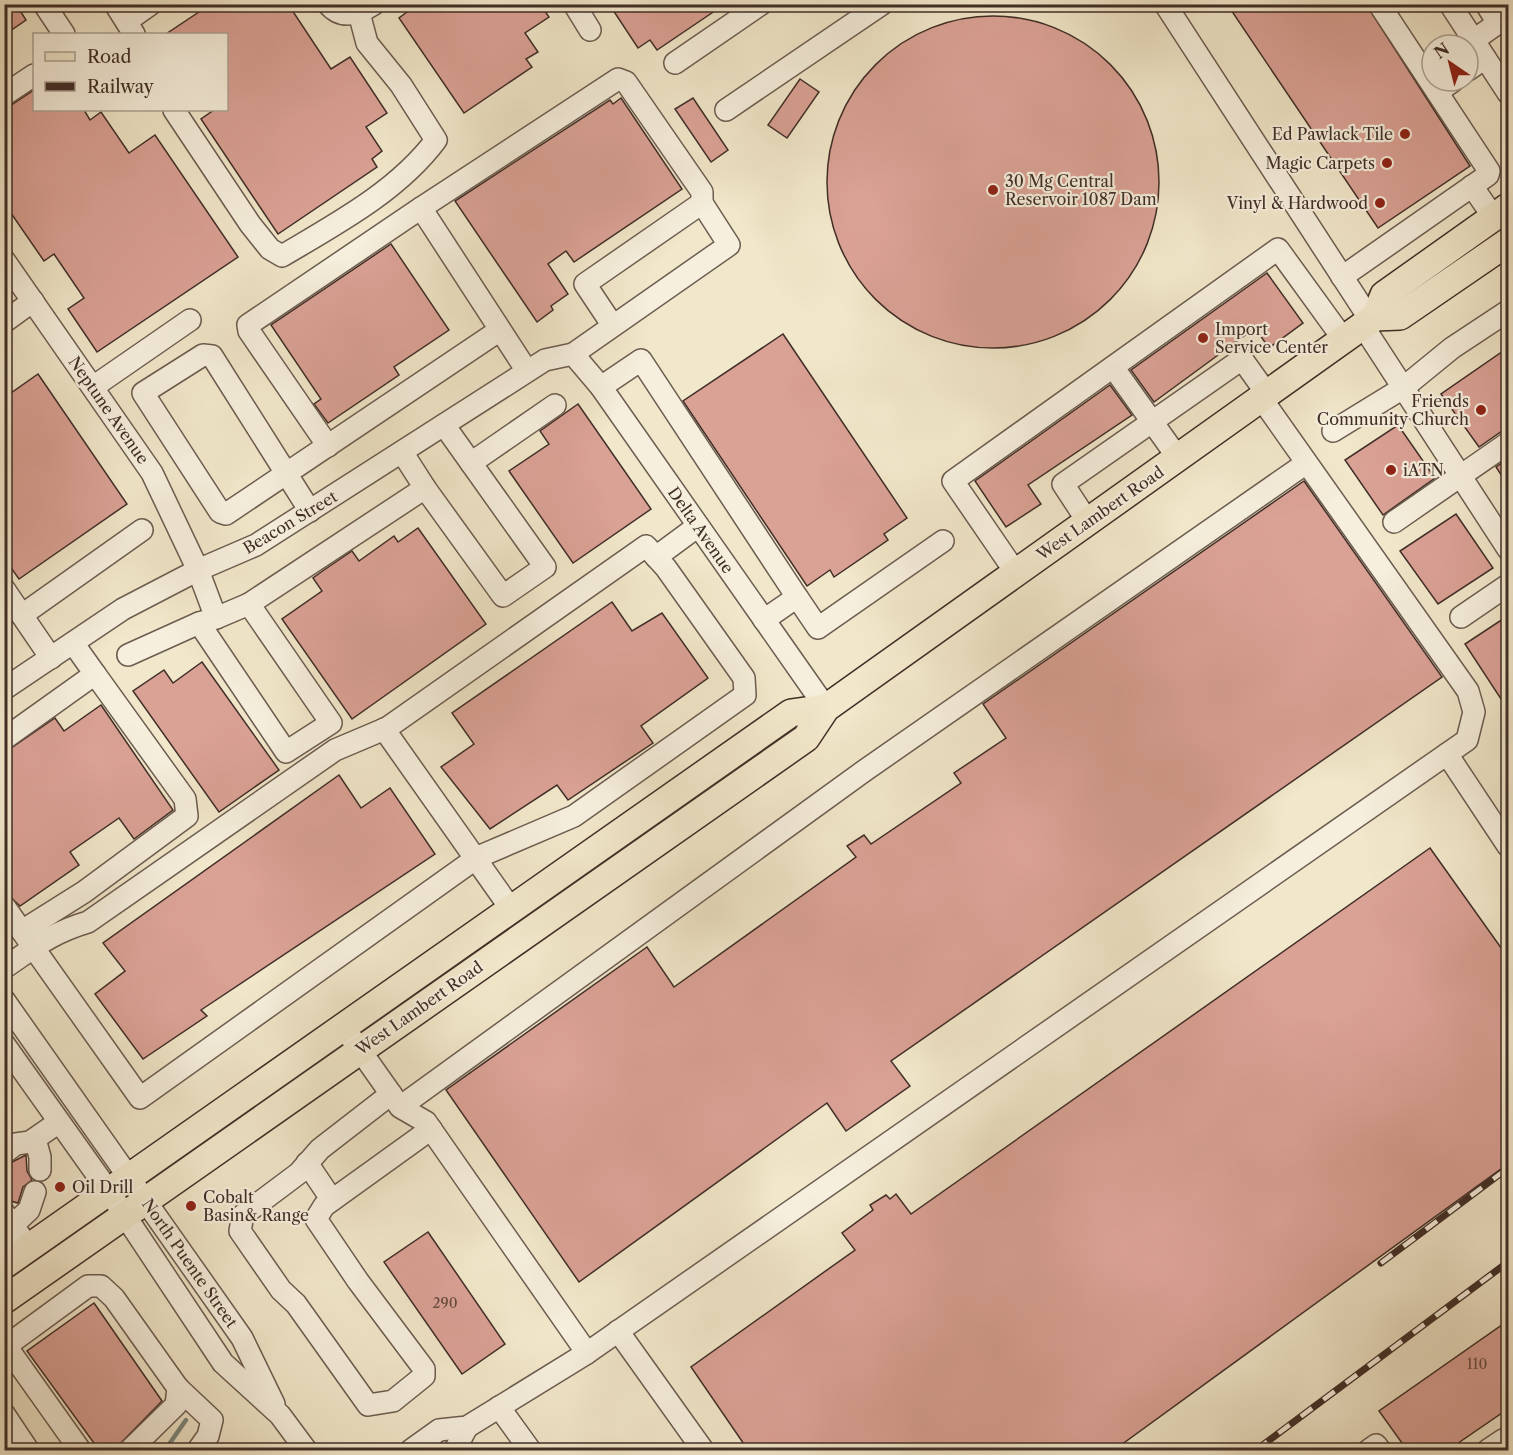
<svg xmlns="http://www.w3.org/2000/svg" width="1513" height="1455" viewBox="0 0 1513 1455" font-family="'Libre Caslon Text',serif">
<style>
.lines{fill:none;stroke-linecap:round;stroke-linejoin:round}
.stream{stroke:#77867d;stroke-width:4.5}
.building{fill:#daa195;stroke:#402e27;stroke-width:1.5}
.minor-casing{stroke:#6c5c50;stroke-width:24}
.major-casing{stroke:#402e27;stroke-width:30}
.minor{stroke:#f6efdd;stroke-width:21}
.major{stroke:#f1e7ca;stroke-width:27}
.rail-casing{stroke:#402e27;stroke-width:7}
.rail{stroke:#f6efdd;stroke-width:4.5;stroke-dasharray:14;stroke-linecap:butt}
.poi-dot{fill:#8f2418;stroke:#f6efdd;stroke-width:2}
.labels{text-anchor:middle;stroke-width:4.5;stroke-linejoin:round;paint-order:stroke}
.number-label{font-size:14px;fill:#664b42}
.poi-label{font-size:16px;fill:#402e27;stroke:#f6efdd;text-anchor:start}
.street-label{font-size:16px;fill:#402e27;stroke:#f6efdd}
</style>
<rect width="100%" height="100%" fill="#f1e7ca"/>
<filter id="stains"><feTurbulence type="fractalNoise" baseFrequency=".00333" numOctaves="4"/><feColorMatrix values="0 0 0 0 .2 0 0 0 0 .09 0 0 0 0 .02 0 0 0 .5 -.17"/></filter>
<radialGradient id="worn" r=".72"><stop offset=".6" stop-color="#630" stop-opacity="0"/><stop offset="1" stop-color="#630" stop-opacity=".3"/></radialGradient>
<g class="lines">
<polyline class="stream" points="165,1450 186,1420"/>
</g>
<g class="building">
<polygon points="4,4 16,4 26,20 4,35"/>
<polygon points="211,4 288,4 331,69 350,57 387,113 366,127 382,151 372,159 377,167 278,234 201,119 214,110 226,110 226,34 166,34"/>
<polygon points="418,4 540,4 549,17 525,33 538,52 526,59 532,67 464,113 399,18"/>
<polygon points="609,4 725,4 657,50 650,40 638,48"/>
<polygon points="1227,4 1366,4 1470,166 1378,228"/>
<circle cx="993" cy="182" r="166"/>
<polygon points="800,79 819,92 787,138 768,125"/>
<polygon points="34,90 34,110 84,110 90,120 101,112 129,153 155,135 238,257 97,352 68,309 84,298 54,254 44,261 4,203 4,110"/>
<polygon points="621,98 682,189 574,262 566,251 548,264 568,294 551,306 553,310 537,322 455,201 610,100 613,104"/>
<polygon points="693,98 728,150 711,162 675,109"/>
<polygon points="391,244 449,330 394,367 399,375 328,423 314,404 321,399 271,325"/>
<polygon points="1267,273 1303,323 1269,348 1255,328 1154,402 1131,370"/>
<polygon points="783,334 907,518 884,534 888,540 834,577 830,570 807,586 683,401"/>
<polygon points="1509,347 1509,426 1479,447 1441,394"/>
<polygon points="38,374 127,504 19,579 4,558 4,398"/>
<polygon points="1110,385 1132,415 1028,485 1041,504 1006,527 975,481"/>
<polygon points="578,404 651,509 573,563 509,471 549,444 540,431"/>
<polygon points="1398,425 1435,478 1383,515 1345,460"/>
<polygon points="1509,458 1509,487 1496,467"/>
<polygon points="1304,481 1442,677 891,1061 910,1086 846,1131 827,1103 579,1282 446,1090 647,947 674,987 856,857 847,846 864,835 871,844 961,783 954,773 1006,738 983,704"/>
<polygon points="1456,514 1493,568 1438,604 1400,551"/>
<polygon points="418,528 486,624 352,719 282,619 322,591 313,578 324,570 352,551 359,561 394,536 398,542"/>
<polygon points="612,602 632,631 662,613 708,678 641,726 653,743 568,800 557,785 490,829 441,767 474,744 452,713"/>
<polygon points="1509,615 1509,694 1501,699 1465,644"/>
<polygon points="202,662 279,770 219,812 133,691 164,670 173,683"/>
<polygon points="101,705 173,810 134,839 119,818 70,852 79,865 20,906 4,891 4,753 55,718 64,731"/>
<polygon points="339,775 361,808 390,788 435,854 201,1010 207,1016 143,1059 95,994 125,971 103,943"/>
<polygon points="1430,848 1509,959 1509,1163 1114,1450 748,1450 691,1367 855,1250 842,1233 873,1210 870,1205 886,1195 890,1199 896,1194 911,1214"/>
<polygon points="26,1155 27,1171 32,1180 23,1187 18,1203 7,1200 4,1197 4,1166"/>
<polygon points="428,1232 505,1344 462,1374 384,1262"/>
<polygon points="94,1303 162,1401 114,1450 99,1450 27,1351"/>
<polygon points="1509,1320 1509,1408 1448,1450 1407,1450 1379,1411"/>
</g>
<g class="lines">
<g class="minor-casing">
<g id="minor">
<polyline points="44,4 64,34"/>
<polyline points="115,4 134,34"/>
<path d="M328 4C342 20 359 14 374 4"/>
<polyline points="574,4 590,30"/>
<polyline points="1165,4 1371,321"/>
<polyline points="1450,4 1508,93"/>
<polyline points="127,21 151,4"/>
<polyline points="1474,40 1498,23 1486,4"/>
<polyline points="675,63 761,4"/>
<polyline points="1468,70 1485,58"/>
<polyline points="1437,92 1453,81"/>
<polyline points="4,95 34,75"/>
<path d="M174 110 250 224 270 249 282 256C336 224 398 191 436 140L401 85 367 43 359 13"/>
<polyline points="726,110 882,4"/>
<polyline points="1472,186 1494,218"/>
<polyline points="4,260 152,473 198,570 216,618 249,604 425,488 402,452"/>
<polyline points="1342,277 1488,175 1489,171 1379,4"/>
<polyline points="4,322 33,301"/>
<polyline points="1363,326 1508,549"/>
<polyline points="573,354 601,387 826,708"/>
<polyline points="1113,367 1178,458"/>
<polyline points="527,371 421,208 618,79 626,82 702,192 702,203"/>
<polyline points="93,387 190,320"/>
<polyline points="601,387 641,360 797,597"/>
<polyline points="1333,431 1403,388 1452,348 1508,311"/>
<polyline points="328,446 249,331 248,325 421,208"/>
<polyline points="471,463 555,405"/>
<polyline points="425,488 503,596 545,567 444,425"/>
<polyline points="310,511 212,356 203,355 143,393 220,512 226,514 500,330"/>
<polyline points="1088,522 1063,484 1242,359 1267,394"/>
<polyline points="1394,522 1508,443"/>
<polyline points="656,557 698,526"/>
<polyline points="1016,573 953,481 1278,249 1344,340"/>
<polyline points="4,589 51,658"/>
<polyline points="22,615 142,530"/>
<polyline points="1461,617 1508,585"/>
<polyline points="216,618 199,623 286,752 331,723 249,604"/>
<polyline points="764,620 797,597 818,628 943,541"/>
<polyline points="128,655 199,623"/>
<polyline points="4,689 123,609 198,570 256,545 545,360 573,354 729,245 702,203 585,284 613,326"/>
<polyline points="384,729 511,909"/>
<polyline points="4,739 95,674 73,643"/>
<polyline points="1447,754 1508,846"/>
<path d="M4 906 140 1098 478 857 574 816 745 695 744 678 666 568 646 546 387 728 335 750 88 922C51 933 35 947 4 968"/>
<polyline points="22,931 84,892 187,816 185,799 95,674"/>
<polyline points="4,1000 242,1338 274,1404"/>
<polyline points="343,1026 398,1104"/>
<polyline points="4,1044 110,1193 223,1363 280,1415 306,1450"/>
<polyline points="391,1094 320,1149 299,1173 243,1215 240,1231 281,1290 296,1304 368,1405 393,1401 424,1376 424,1369 358,1281 316,1219 324,1206 431,1129"/>
<polyline points="35,1139 40,1157 40,1170"/>
<polyline points="4,1153 16,1144 30,1142 59,1122"/>
<polyline points="307,1163 332,1200"/>
<polyline points="4,1213 29,1248"/>
<polyline points="13,1225 29,1210 35,1192"/>
<polyline points="618,1331 703,1450"/>
<polyline points="4,1343 80,1450"/>
<polyline points="6,1346 88,1286 101,1286 114,1298 178,1388 176,1405 130,1450"/>
<polyline points="587,1353 426,1122 400,1107 864,771 1305,464"/>
<polyline points="178,1388 212,1420 208,1436 198,1450"/>
<polyline points="499,1407 530,1450"/>
<polyline points="4,1414 28,1450"/>
<polyline points="411,1450 439,1430 467,1427 587,1353 1467,740 1474,712 1468,691 1261,398"/>
<polyline points="455,1450 467,1427"/>
<polyline points="1369,1450 1376,1445 1380,1450"/>
<polyline points="1488,1450 1503,1440 1508,1447"/>
</g>
</g>
<g class="major-casing">
<g id="major">
<polyline points="1375,317 1400,316 1508,242"/>
<polyline points="4,1265 791,713 826,708"/>
<polyline points="4,1300 806,738 826,708 1375,317 1384,295 1508,207"/>
</g>
</g>
<use href="#minor" class="minor"/>
<use href="#major" class="major"/>
<g class="rail-casing">
<g id="rail">
<polyline points="1381,1263 1508,1168"/>
<polyline points="1256,1450 1508,1262"/>
</g>
</g>
<use href="#rail" class="rail"/>
</g>
<g class="poi-dot">
<circle cx="1405" cy="134" r="6"/>
<circle cx="1387" cy="163" r="6"/>
<circle cx="993" cy="190" r="6"/>
<circle cx="1380" cy="203" r="6"/>
<circle cx="1203" cy="338" r="6"/>
<circle cx="1481" cy="410" r="6"/>
<circle cx="1391" cy="470" r="6"/>
<circle cx="60" cy="1187" r="6"/>
<circle cx="191" cy="1206" r="6"/>
</g>
<g class="labels">
<g class="number-label">
<text x="445" y="1308">290</text>
<text x="1477" y="1369">110</text>
</g>
<g class="poi-label">
<text x="1393" y="140" text-anchor="end">Ed Pawlack Tile</text>
<text x="1375" y="169" text-anchor="end">Magic Carpets</text>
<text x="1005" y="187">30 Mg Central<tspan x="1005" dy="18">Reservoir 1087 Dam</tspan></text>
<text x="1368" y="209" text-anchor="end">Vinyl &amp; Hardwood</text>
<text x="1215" y="335">Import<tspan x="1215" dy="18">Service Center</tspan></text>
<text x="1469" y="407" text-anchor="end">Friends<tspan x="1469" dy="18">Community Church</tspan></text>
<text x="1403" y="476">iATN</text>
<text x="72" y="1193">Oil Drill</text>
<text x="203" y="1203">Cobalt<tspan x="203" dy="18">Basin&amp; Range</tspan></text>
</g>
<g class="street-label">
<text transform="translate(109 410) rotate(55)" y="6">Neptune Avenue</text>
<text transform="translate(1100 513) rotate(-35)" y="6">West Lambert Road</text>
<text transform="translate(290 522) rotate(-31)" y="6">Beacon Street</text>
<text transform="translate(701 530) rotate(55)" y="6">Delta Avenue</text>
<text transform="translate(419 1008) rotate(-35)" y="6">West Lambert Road</text>
<text transform="translate(190 1263) rotate(55)" y="6">North Puente Street</text>
</g>
</g>
<rect width="1513" height="1455" fill="none" stroke="#f1e7ca" stroke-width="24"/>
<rect x="6" y="6" width="1501" height="1443" fill="none" stroke="#402e27" stroke-width="3"/>
<rect x="12" y="12" width="1489" height="1431" fill="none" stroke="#402e27" stroke-width="1.5"/>
<rect x="33" y="33" width="195" height="78" fill="#f6efdd" stroke="#ada294" stroke-width="1.5"/>
<rect x="45" y="52" width="30" height="9" fill="#f1e7ca" stroke="#ada294" stroke-width="1.5"/>
<text x="87" y="63" font-size="18" fill="#402e27">Road</text>
<rect x="45" y="82" width="30" height="9" fill="#402e27" stroke="#ada294" stroke-width="1.5"/>
<text x="87" y="93" font-size="18" fill="#402e27">Railway</text>
<g transform="translate(1450 63) rotate(325)"><circle r="28" fill="#f6efdd" stroke="#ada294" stroke-width="1.5"/>
<path d="M0-4.5L10 22L0 15L-10 22Z" fill="#8f2418"/>
<text y="-9" font-size="16" font-weight="bold" text-anchor="middle" fill="#402e27">N</text>
</g>
<rect width="100%" height="100%" filter="url(#stains)"/>
<rect width="100%" height="100%" fill="url(#worn)"/>
</svg>
